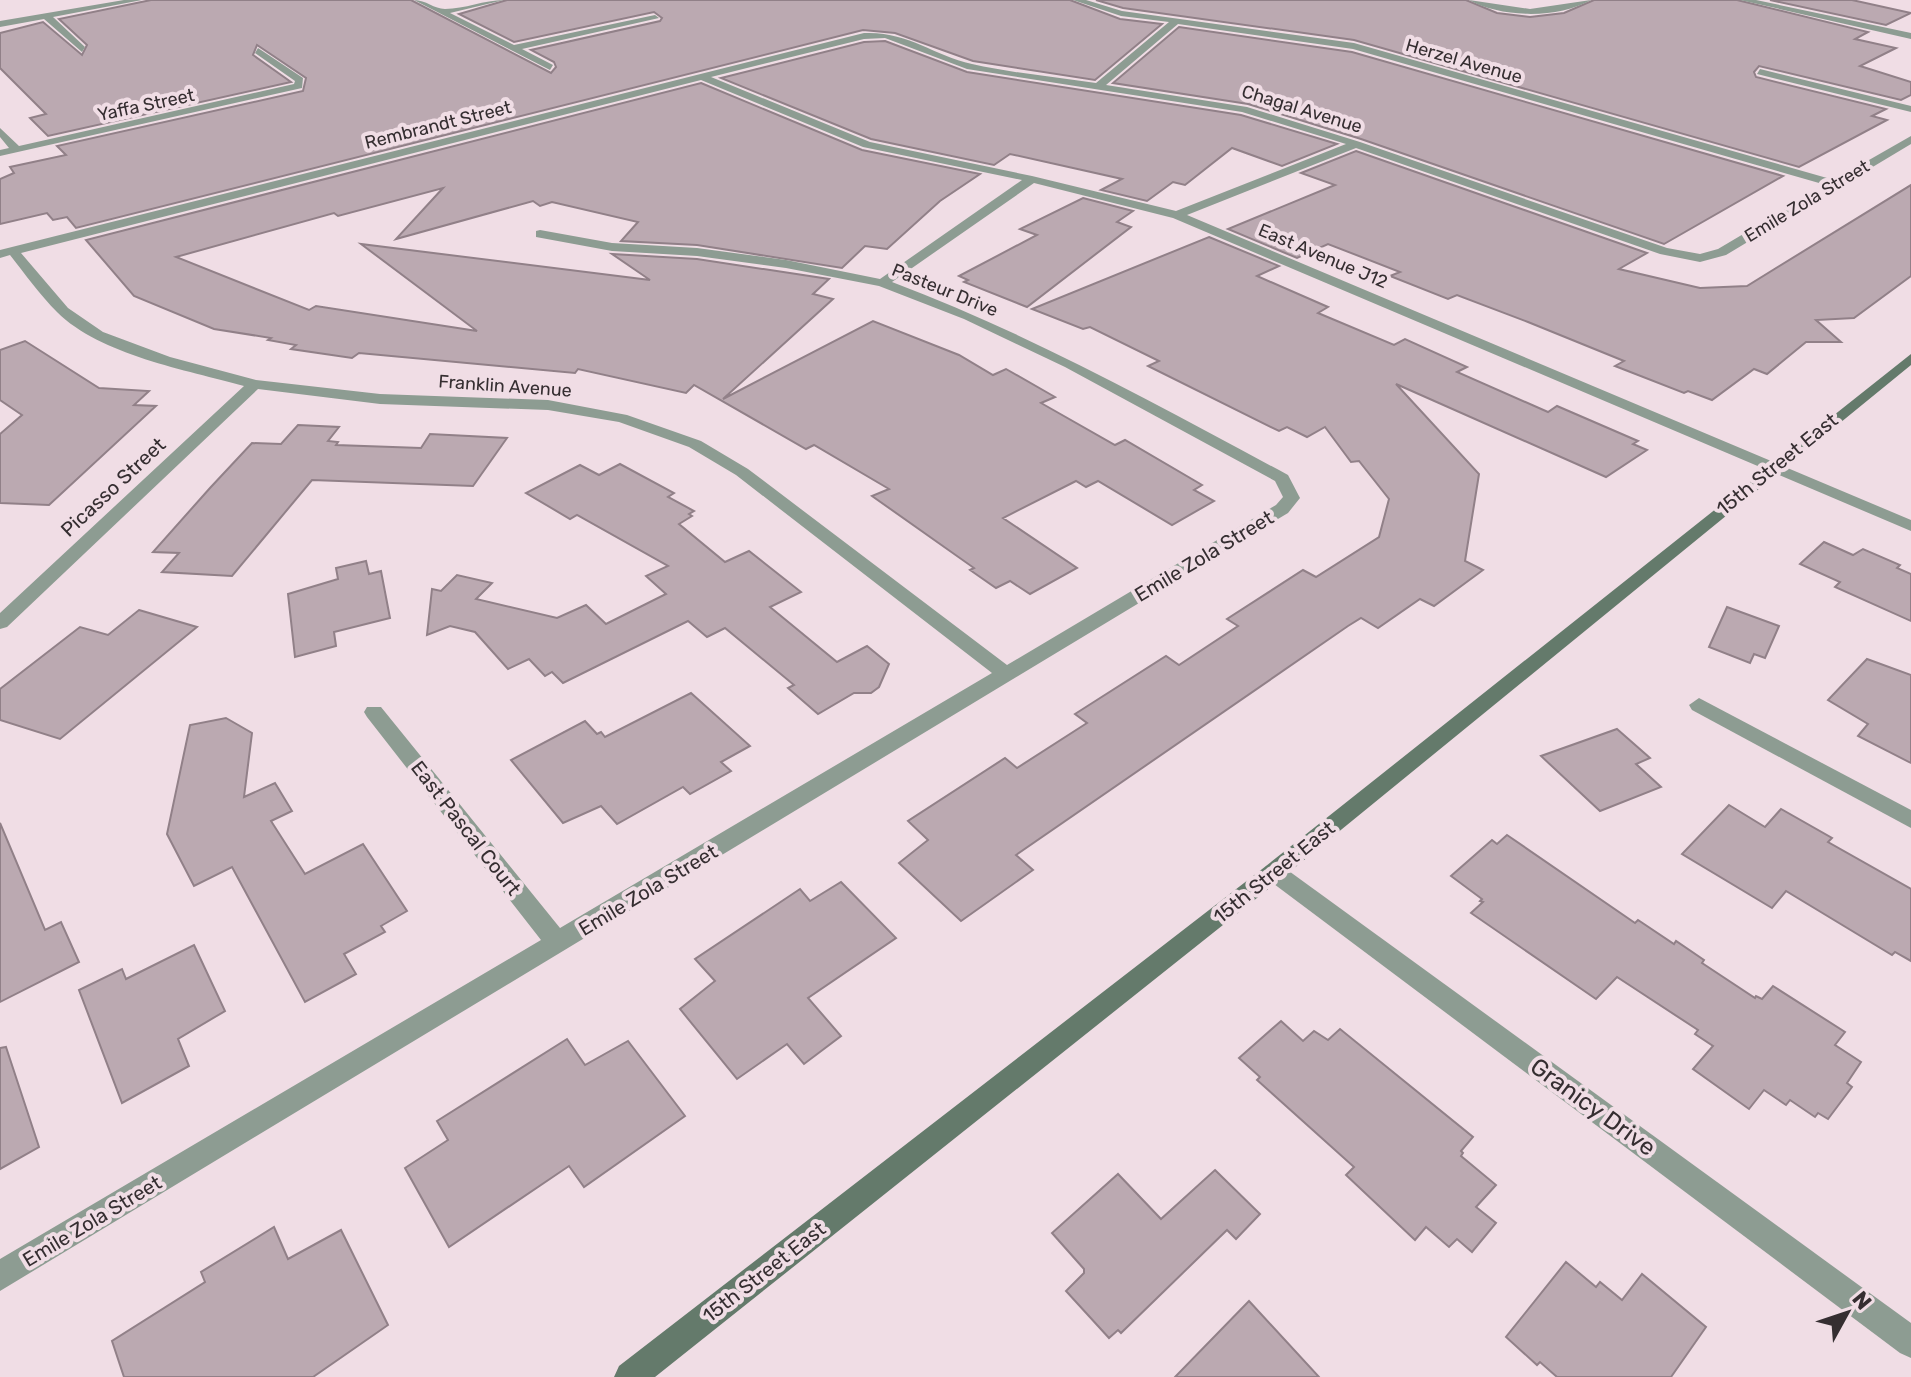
<svg xmlns="http://www.w3.org/2000/svg" width="1911" height="1377" viewBox="0 0 1911 1377" font-family="Rubik,sans-serif">
<style>
.building{fill:#bba9b1;stroke:#918088;stroke-width:2}
.lines{fill:none;stroke-linecap:round;stroke-linejoin:round}
.street{fill:#8d9c92;fill-rule:evenodd}
.secondary{fill:#647a6b;fill-rule:evenodd}
.labels{text-anchor:middle;stroke-width:8;stroke-linejoin:round;paint-order:stroke}
.far-street-label{font-size:18px;fill:#352e31;stroke:#f0dde5}
.street-label{font-size:20px;fill:#352e31;stroke:#f0dde5}
.near-street-label{font-size:24px;fill:#352e31;stroke:#f0dde5}
</style>
<rect width="100%" height="100%" fill="#f0dde5"/>
<g class="building">
<polygon points="411,0 551,73 556,67 554,62 531,50 660,21 662,18 654,12 514,42 459,14 507,0 1070,0 1120,19 1162,24 1095,80 973,61 895,33 863,30 76,228 67,217 53,220 47,213 0,224 0,179 14,173 10,167 66,155 57,146 303,91 306,78 257,45 253,55 291,82 48,136 30,118 46,114 0,68 0,33 43,22 82,55 87,45 59,19 151,0"/>
<polygon points="1096,0 1466,0 1497,13 1530,17 1564,13 1594,0 1737,0 1868,32 1855,39 1896,48 1860,66 1911,82 1911,95 1901,100 1759,66 1754,72 1756,77 1886,109 1872,116 1887,120 1799,167 1354,40 1123,8"/>
<polygon points="1770,0 1852,0 1911,13 1886,25"/>
<polygon points="1179,27 1352,52 1783,176 1664,244 1361,139 1248,104 1113,83"/>
<polygon points="885,41 967,72 1241,115 1337,144 1282,166 1232,148 1185,185 1173,182 1147,201 1101,190 1122,179 1010,154 994,165 871,139 721,78 864,42"/>
<polygon points="701,83 862,150 980,174 940,201 887,249 865,246 842,268 697,245 621,241 638,222 552,202 540,206 533,201 396,239 443,188 338,216 334,213 176,257 309,310 316,306 477,331 361,244 650,280 612,254 697,259 829,279 813,294 833,299 723,399 873,321 959,355 993,375 1006,369 1055,397 1041,403 1115,445 1125,440 1202,485 1194,490 1214,501 1172,525 1098,481 1086,487 1076,481 1003,518 1077,568 1030,594 1010,581 996,588 970,570 974,568 872,496 889,489 814,445 806,449 694,385 686,393 578,369 575,373 359,353 352,358 291,349 296,345 268,340 271,338 214,329 134,296 86,240"/>
<polygon points="1356,151 1647,253 1619,269 1700,288 1747,286 1911,185 1911,276 1854,318 1816,320 1841,342 1806,342 1767,374 1754,369 1712,400 1688,391 1684,393 1615,366 1624,361 1528,322 1457,295 1448,299 1390,276 1400,272 1328,244 1297,258 1228,229 1335,185 1301,173"/>
<polygon points="1083,198 1133,211 1117,222 1131,227 1027,307 964,282 968,280 959,276 1037,235 1020,229"/>
<polygon points="1209,237 1279,266 1257,276 1328,307 1318,313 1394,345 1405,339 1467,367 1457,372 1548,412 1557,406 1638,441 1633,444 1647,450 1606,477 1396,384 1479,474 1465,561 1483,570 1434,606 1420,599 1378,628 1361,618 1348,626 1016,855 1033,870 961,921 899,863 928,840 908,821 1005,758 1017,768 1087,723 1075,714 1166,656 1179,665 1238,626 1227,619 1303,570 1316,577 1379,537 1389,499 1359,461 1351,462 1325,427 1307,437 1287,427 1279,431 1148,366 1159,361 1090,327 1083,329 1032,309"/>
<polygon points="25,341 99,388 149,391 134,405 156,406 49,505 0,503 0,434 22,415 0,400 0,350"/>
<polygon points="298,425 339,427 328,441 338,442 336,445 421,448 430,434 507,438 473,486 312,480 232,576 162,572 179,553 153,552 210,488 252,443 281,444"/>
<polygon points="620,464 674,493 668,497 694,511 689,514 692,516 679,524 725,562 749,551 801,592 770,607 837,662 867,646 889,664 879,687 871,693 854,693 818,714 788,688 794,685 725,628 707,637 688,621 563,683 552,672 545,676 529,659 508,669 475,632 450,626 427,635 432,589 441,591 457,575 492,583 476,599 557,618 586,605 606,624 666,594 646,576 668,566 577,515 570,519 526,493 580,465 599,475"/>
<polygon points="1824,542 1853,555 1863,549 1900,565 1897,568 1911,574 1911,621 1835,587 1840,582 1800,564"/>
<polygon points="366,561 369,574 381,571 390,618 334,632 336,646 295,657 288,594 338,579 336,568"/>
<polygon points="1727,607 1779,626 1765,658 1754,654 1750,663 1709,647"/>
<polygon points="139,610 197,627 60,739 0,720 0,689 80,627 108,635"/>
<polygon points="1867,659 1911,675 1911,763 1858,736 1868,724 1828,700"/>
<polygon points="691,693 750,746 721,762 731,771 690,794 683,787 617,824 601,806 563,823 511,760 585,721 597,734 601,732 605,737"/>
<polygon points="226,718 252,733 244,797 275,783 292,811 271,821 305,874 363,844 407,911 381,926 385,932 344,954 356,974 305,1002 232,867 194,886 167,834 190,725"/>
<polygon points="1617,729 1650,758 1636,764 1661,787 1600,811 1541,756"/>
<polygon points="1729,805 1765,827 1781,809 1832,838 1828,842 1911,889 1911,961 1895,952 1892,955 1786,891 1772,908 1682,854"/>
<polygon points="0,823 45,930 61,922 79,962 0,1002"/>
<polygon points="1507,835 1635,923 1638,920 1674,944 1676,941 1704,960 1702,963 1755,998 1756,996 1762,999 1773,986 1845,1032 1835,1045 1861,1062 1847,1083 1852,1087 1828,1119 1818,1113 1815,1117 1790,1100 1786,1105 1764,1090 1749,1109 1693,1069 1713,1046 1695,1034 1698,1030 1617,977 1596,999 1471,913 1483,902 1480,901 1482,899 1451,876 1492,840 1497,844"/>
<polygon points="841,882 896,938 808,998 841,1036 804,1064 787,1044 737,1079 680,1009 715,981 695,959 800,889 810,901"/>
<polygon points="194,945 225,1011 178,1039 189,1066 122,1103 79,990 122,969 126,979"/>
<polygon points="1281,1021 1303,1041 1314,1031 1328,1040 1340,1029 1473,1137 1461,1151 1463,1153 1461,1156 1496,1185 1476,1207 1496,1223 1472,1252 1457,1239 1449,1247 1426,1227 1415,1240 1346,1175 1354,1167 1257,1080 1260,1077 1239,1058"/>
<polygon points="567,1039 585,1065 628,1041 685,1116 584,1187 569,1166 449,1247 405,1168 448,1140 437,1121"/>
<polygon points="6,1047 39,1147 0,1169 0,1048"/>
<polygon points="1215,1170 1260,1214 1236,1239 1227,1230 1121,1333 1118,1330 1109,1338 1066,1291 1084,1273 1084,1269 1052,1233 1118,1174 1161,1219"/>
<polygon points="274,1227 288,1259 341,1230 388,1325 313,1377 124,1377 112,1341 205,1282 201,1272"/>
<polygon points="1566,1262 1596,1287 1600,1282 1622,1300 1642,1274 1706,1327 1671,1377 1557,1377 1540,1362 1537,1365 1506,1337"/>
<polygon points="1249,1301 1319,1377 1175,1377"/>
</g>
<g class="lines">
<g class="street">
<polygon points="124,0 142,0 53,17 85,47 82,52 44,19 0,27 0,21"/>
<path d="M414 0C426 0 434 9 445 9 465 9 484 0 504 0L450 13 514 45 655 15 659 18 522 49 553 65 550 70Z"/>
<path d="M1073 0H1086L1122 11 1354 43 1834 180 1911 136V144L1726 255 1700 262 1660 254 1356 148 1187 215 1911 520V531L1173 218 1034 183 892 282C1030 334 1158 405 1288 475L1300 498 1288 513 0 1291V1259L541 940 367 717 364 712 367 707H381L560 928 992 673 736 475 689 447 619 422 548 410 380 404 258 389 7 627 0 629V613L244 386C187 370 100 355 57 312 40 295 25 274 10 255L0 258V250L864 33C908 31 932 55 972 64 1012 73 1055 77 1096 83L1169 22 1121 16ZM1178 24 1353 49 1826 185 1718 249 1700 254 1667 248 1360 142 1247 107 1106 85ZM885 38 967 69 1242 112 1346 144 1176 211 1032 176 870 142 711 77 864 39ZM701 80 863 147 1022 180 880 279 786 260 697 248 612 243 540 230 536 231V237L612 251 697 256 786 268 879 286 964 319 1065 367 1275 481 1283 497 1276 505 1007 665 748 469 701 441 627 415 548 400 380 394 256 380 170 357 103 332 68 308 21 253Z"/>
<path d="M1469 0 1530 9 1591 0C1558 19 1502 18 1469 0Z"/>
<polygon points="1740,0 1756,0 1911,33 1911,39"/>
<polygon points="258,48 303,78 302,88 0,156 0,150 9,148 0,137 0,128 19,146 294,84 295,81 255,53"/>
<polygon points="1760,69 1911,106 1911,112 1757,74"/>
<polygon points="1699,698 1911,810 1911,828 1692,710 1689,705"/>
<polygon points="1274,863 1282,866 1911,1323 1911,1358 1900,1353 1266,878 1262,872 1266,866"/>
</g>
<polygon class="secondary" points="1911,354 1911,365 1282,878 655,1377 614,1377 619,1366 1266,866"/>
</g>
<g class="labels">
<g class="far-street-label">
<text transform="translate(1464 61) rotate(16)" y="6">Herzel Avenue</text>
<text transform="translate(146 105) rotate(-12)" y="6">Yaffa Street</text>
<text transform="translate(1302 109) rotate(17)" y="6">Chagal Avenue</text>
<text transform="translate(438 125) rotate(-14)" y="6">Rembrandt Street</text>
<text transform="translate(1807 201) rotate(-31)" y="6">Emile Zola Street</text>
<text transform="translate(1323 256) rotate(23)" y="6">East Avenue J12</text>
<text transform="translate(945 290) rotate(22)" y="6">Pasteur Drive</text>
<text transform="translate(505 386) rotate(4)" y="6">Franklin Avenue</text>
</g>
<g class="street-label">
<text transform="translate(1777 464) rotate(-39)" y="7">15th Street East</text>
<text transform="translate(113 487) rotate(-43)" y="7">Picasso Street</text>
<text transform="translate(1204 556) rotate(-31)" y="7">Emile Zola Street</text>
<text transform="translate(466 828) rotate(52)" y="7">East Pascal Court</text>
<text transform="translate(1274 872) rotate(-39)" y="7">15th Street East</text>
<text transform="translate(648 890) rotate(-31)" y="7">Emile Zola Street</text>
<text transform="translate(92 1221) rotate(-31)" y="7">Emile Zola Street</text>
<text transform="translate(764 1272) rotate(-38)" y="7">15th Street East</text>
</g>
<g class="near-street-label">
<text transform="translate(1593 1107) rotate(36)" y="8">Granicy Drive</text>
</g>
</g>
<g transform="translate(1847 1313) rotate(50)" stroke="#f0dde5" stroke-width="6" paint-order="stroke">
<path d="M0-6L14 30L0 20L-14 30Z" fill="#352e31"/>
<text y="-12" font-size="22" font-weight="bold" text-anchor="middle" fill="#352e31">N</text>
</g>
</svg>
